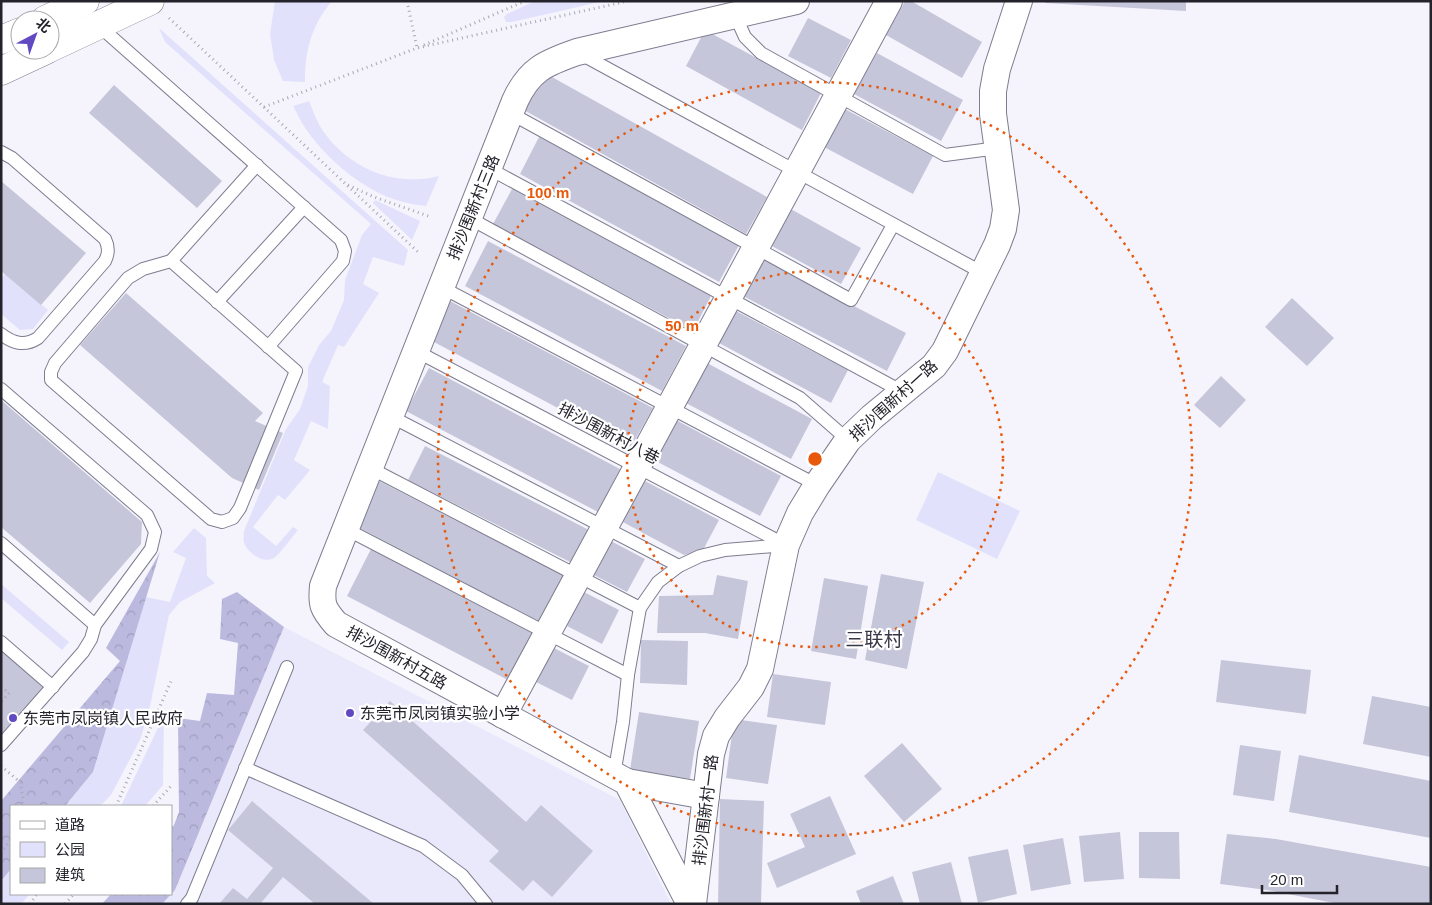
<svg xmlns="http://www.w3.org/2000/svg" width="1432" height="905" viewBox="0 0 1432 905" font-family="Arial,'Noto Sans SC',sans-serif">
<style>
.built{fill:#eae9fb}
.green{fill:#e1e1fc}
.forest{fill:url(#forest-crowns)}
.building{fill:#c6c6da}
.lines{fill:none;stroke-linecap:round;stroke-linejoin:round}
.service-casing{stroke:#7d7d8f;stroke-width:14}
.minor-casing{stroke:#7d7d8f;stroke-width:28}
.tertiary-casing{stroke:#7d7d8f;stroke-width:29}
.path{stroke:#a9a8b1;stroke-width:3;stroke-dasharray:1 4;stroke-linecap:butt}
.service{stroke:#fff;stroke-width:12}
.minor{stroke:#fff;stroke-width:26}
.tertiary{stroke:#fff;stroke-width:28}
.ring{fill:none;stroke:#e8590c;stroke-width:2.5;stroke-dasharray:2.5 5}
.poi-dot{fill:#6149c2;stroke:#fff;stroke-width:2}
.labels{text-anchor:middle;stroke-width:4.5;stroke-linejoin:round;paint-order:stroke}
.street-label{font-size:16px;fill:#24232b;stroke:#fff}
.poi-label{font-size:16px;fill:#24232b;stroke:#fff;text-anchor:start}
.quarter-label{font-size:19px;fill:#383747;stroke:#fff}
.centre{fill:#e8590c;stroke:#fff;stroke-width:2.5}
.ring-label{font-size:15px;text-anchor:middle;font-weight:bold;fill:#e8590c;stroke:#fff;stroke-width:4.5;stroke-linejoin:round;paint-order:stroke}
</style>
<defs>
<pattern id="forest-crowns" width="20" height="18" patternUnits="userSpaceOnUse" patternTransform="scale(1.25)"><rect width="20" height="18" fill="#bbb9de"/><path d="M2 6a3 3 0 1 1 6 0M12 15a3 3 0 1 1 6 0" fill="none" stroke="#a19fbf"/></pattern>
</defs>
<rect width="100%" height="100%" fill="#f5f4fd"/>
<polygon class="built" points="284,627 620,800 671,904 162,904 175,890"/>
<g class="green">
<path d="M275 1H332C311 26 305 51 305 82L283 81 274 60 270 34Z"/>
<polygon points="535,1 604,1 512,22 506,22 504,17 507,14"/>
<path d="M159 28 408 250 404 266 373 257 363 284 379 293 344 347 338 345 322 382 330 386 328 429 311 421 294 460 310 470 285 500 278 495 253 527 276 546 293 527 298 530C293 536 279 555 274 558 263 564 248 553 244 543 243 539 244 535 244 531L286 429 300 409 308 386V367L319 345 331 331 344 300 345 280 362 235 371 224 165 42Z"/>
<path d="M309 101C314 113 318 125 326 135 348 164 384 182 420 179 426 179 433 177 439 176L426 206C419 205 410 204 403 202 364 192 323 157 302 123 299 118 296 111 293 106Z"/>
<polygon points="375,200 420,221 412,240 373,203"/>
<polygon points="5,274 48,310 33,329 20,330 1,314 1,279"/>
<polygon points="938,472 1020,511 997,559 916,520"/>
<polygon points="194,528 206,538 207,576 215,583 180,602 169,615 149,711 140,740 111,795 100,806 65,806 93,772 146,597 170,602 186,558 173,552"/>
<polygon points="1,584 69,642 62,650 1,598"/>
<polygon points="164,715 163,785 145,806 121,806"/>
<polygon points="11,869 11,894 30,894 21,904 1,904 1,881"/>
</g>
<g class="forest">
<polygon points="160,552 93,772 65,806 11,806 11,869 1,881 1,801 120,661 106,648"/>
<polygon points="237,592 284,627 175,890 162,904 102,904 111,894 171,894 171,828 174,825 179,812 178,718 200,721 207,693 234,695 238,643 220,639 222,599"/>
</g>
<g class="building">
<polygon points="905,1 911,1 982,42 962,78 886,35"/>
<polygon points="1045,1 1186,1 1186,11 1045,3"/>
<polygon points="808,18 851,40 831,78 788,56"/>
<polygon points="705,30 821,93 802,130 686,66"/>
<polygon points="877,53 963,100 941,141 854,94"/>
<polygon points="543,72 767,197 746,234 522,109"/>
<polygon points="114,85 222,181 197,208 89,113"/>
<polygon points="845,109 933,156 913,194 824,147"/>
<polygon points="539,137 739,245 719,282 520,174"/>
<polygon points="1,181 86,253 41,305 1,271"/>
<polygon points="512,189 711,296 693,331 493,224"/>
<polygon points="789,208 861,248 841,284 770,245"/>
<polygon points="488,241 686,346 662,391 465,286"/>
<polygon points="763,259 906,333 887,371 743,296"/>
<polygon points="126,293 263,413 255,421 283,433 259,490 232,478 80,345"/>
<polygon points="1292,298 1334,338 1307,366 1265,327"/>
<polygon points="450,301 653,408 631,447 434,342"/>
<polygon points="736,311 848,370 831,403 719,343"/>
<polygon points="707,363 812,419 791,459 686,403"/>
<polygon points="429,368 620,469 598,512 406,411"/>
<polygon points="1221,376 1246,400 1220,428 1194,405"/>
<polygon points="1,400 142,522 141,544 90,603 1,527"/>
<polygon points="676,420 781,476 760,516 654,460"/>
<polygon points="425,446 589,530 572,563 408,480"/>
<polygon points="375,479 565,576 540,622 358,527"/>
<polygon points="643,480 719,520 703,550 684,555 621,521"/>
<polygon points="609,540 645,559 627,592 592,574"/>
<polygon points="371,549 533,633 508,680 347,596"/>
<polygon points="881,574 924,582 907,669 865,660"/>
<polygon points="717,575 748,581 738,639 705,633 657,633 659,596 713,595"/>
<polygon points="824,578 868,586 856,659 811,651"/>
<polygon points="584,592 619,610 602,644 567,626"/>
<polygon points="641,640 688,641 687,685 640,683"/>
<polygon points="554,648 589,666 572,700 536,682"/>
<polygon points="1,651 48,691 1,745"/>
<polygon points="1221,660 1311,670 1306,714 1216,702"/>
<polygon points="773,674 831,682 825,725 767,717"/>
<polygon points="1372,696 1431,707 1431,757 1363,744"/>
<polygon points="390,701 526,822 541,805 593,851 552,897 533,880 523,891 489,861 499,851 363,730"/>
<polygon points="639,712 699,721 690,779 630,770"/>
<polygon points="734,719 777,725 768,784 726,778"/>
<polygon points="902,743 942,789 904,822 864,776"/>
<polygon points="1240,745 1281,751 1274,801 1233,795"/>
<polygon points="1299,755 1431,781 1431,838 1289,812"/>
<polygon points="830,796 856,854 777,888 767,863 805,847 790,814"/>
<polygon points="720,799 764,801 761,904 718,904"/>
<polygon points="252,801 374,904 315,904 283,877 260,904 219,904 233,888 247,899 273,868 228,830"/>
<polygon points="1120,832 1124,879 1084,882 1079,836"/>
<polygon points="1139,832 1179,832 1180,879 1139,878"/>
<polygon points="1227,834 1276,839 1431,867 1431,904 1339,904 1267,890 1220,884"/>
<polygon points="1063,838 1071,884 1031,891 1023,845"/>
<polygon points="1008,849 1017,894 978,903 968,857"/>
<polygon points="951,862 962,904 920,904 912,872"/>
<polygon points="893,876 904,904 861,904 856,891"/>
</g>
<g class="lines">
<g class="service-casing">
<g id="service">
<polyline points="735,15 745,37 761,53 945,155 998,148"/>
<polyline points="98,25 341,240 345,251 343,261 268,347"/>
<polyline points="579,53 983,273"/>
<polyline points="510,113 851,300 893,225"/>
<path d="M1 152 12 158 105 239C109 247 109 253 105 261L38 338C24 347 13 343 1 334"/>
<polyline points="488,168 903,392"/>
<polyline points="469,218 800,398 848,440"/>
<polygon points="171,261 296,371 240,508 233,518 222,522 211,519 51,380 51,372 55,363 128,278 143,269"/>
<polyline points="171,261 257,165"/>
<polyline points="441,287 817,485"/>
<polyline points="217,302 304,207"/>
<polyline points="416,351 786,545"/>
<polyline points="1,389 147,515 155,532 151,549 95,625 91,639 83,652 1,745"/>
<polyline points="390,416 679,566"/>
<polyline points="370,468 640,608"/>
<polyline points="346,529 628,675"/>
<polyline points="1,543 95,625"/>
<polyline points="1,642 53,687"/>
<polyline points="245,768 423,846 462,875 486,904"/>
<polyline points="614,775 623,722 628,675 640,608 658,582 679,566 700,556 725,550 786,545"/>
<polyline points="187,904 192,898 287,667"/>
</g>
</g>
<g class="minor-casing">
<g id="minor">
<polyline points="503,715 889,1"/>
<polyline points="627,782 706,796"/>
<path d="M690 904 627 782 336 624C323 609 321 605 323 586L515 101C529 70 545 63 577 52L796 1"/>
<polyline points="693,904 711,754 716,736 727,718 751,687 760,669 786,545 800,513 817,485 848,440 872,417 934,366 945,351 997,245 1003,229 1006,210 993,114 993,91 997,69 1019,1"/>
</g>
</g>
<g class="tertiary-casing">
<g id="tertiary">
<polyline points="45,20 85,1"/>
<polyline points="1,40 20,32"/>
<polyline points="50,48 150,1"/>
<polyline points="1,71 46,50"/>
</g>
</g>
<g class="path">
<polyline points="407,1 417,48 419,47"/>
<polyline points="169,18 418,252"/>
<polyline points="424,45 525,1"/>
<polyline points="264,107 417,48 628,1"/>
<polyline points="348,185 374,197 431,217"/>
<polyline points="1,687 9,693 1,702"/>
<polyline points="1,766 20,782 23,798 22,806"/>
<polyline points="116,806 172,679"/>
<polyline points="153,806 171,786"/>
<polyline points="1,853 11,839"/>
<polyline points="30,904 37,894"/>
<polyline points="65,904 74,894"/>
</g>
<use href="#service" class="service"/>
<use href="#minor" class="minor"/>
<use href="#tertiary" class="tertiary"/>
</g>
<g class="ring">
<circle cx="815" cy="459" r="188"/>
<circle cx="815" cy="459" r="377"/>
</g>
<g class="poi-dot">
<circle cx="350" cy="713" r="5"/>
<circle cx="13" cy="718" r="5"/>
</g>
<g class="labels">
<g class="street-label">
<text transform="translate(473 207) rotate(-68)" y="6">排沙围新村三路</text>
<text transform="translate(893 400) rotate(-42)" y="6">排沙围新村一路</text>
<text transform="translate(609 433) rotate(28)" y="6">排沙围新村八巷</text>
<text transform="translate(397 657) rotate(29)" y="6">排沙围新村五路</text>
<text transform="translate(705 810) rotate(-83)" y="6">排沙围新村一路</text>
</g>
<g class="poi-label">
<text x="360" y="719">东莞市凤岗镇实验小学</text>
<text x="23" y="724">东莞市凤岗镇人民政府</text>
</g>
<g class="quarter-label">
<text x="874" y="646">三联村</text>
</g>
</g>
<circle cx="815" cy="459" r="8" class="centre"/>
<g class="ring-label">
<text x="548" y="198">100 m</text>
<text x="682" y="331">50 m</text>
</g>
<rect width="1432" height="905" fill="none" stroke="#24232b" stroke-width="5"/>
<rect x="10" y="805" width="162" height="90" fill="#ffffff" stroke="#a7a7aa"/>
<rect x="20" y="821" width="25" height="8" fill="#ffffff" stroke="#a7a7aa"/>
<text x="55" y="830" font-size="15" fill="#24232b">道路</text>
<rect x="20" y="842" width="25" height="15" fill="#e1e1fc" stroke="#a7a7aa"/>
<text x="55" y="855" font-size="15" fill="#24232b">公园</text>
<rect x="20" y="868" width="25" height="15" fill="#c6c6da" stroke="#a7a7aa"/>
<text x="55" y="880" font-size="15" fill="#24232b">建筑</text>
<g transform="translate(35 35) rotate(41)"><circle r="24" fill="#ffffff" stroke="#a7a7aa"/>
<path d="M0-4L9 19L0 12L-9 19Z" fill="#6149c2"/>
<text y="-8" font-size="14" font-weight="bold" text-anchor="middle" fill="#24232b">北</text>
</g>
<path d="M1262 885v8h75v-8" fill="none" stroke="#24232b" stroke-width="2.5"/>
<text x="1270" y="885" font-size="15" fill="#24232b" stroke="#ffffff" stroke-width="4" paint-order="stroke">20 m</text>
</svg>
